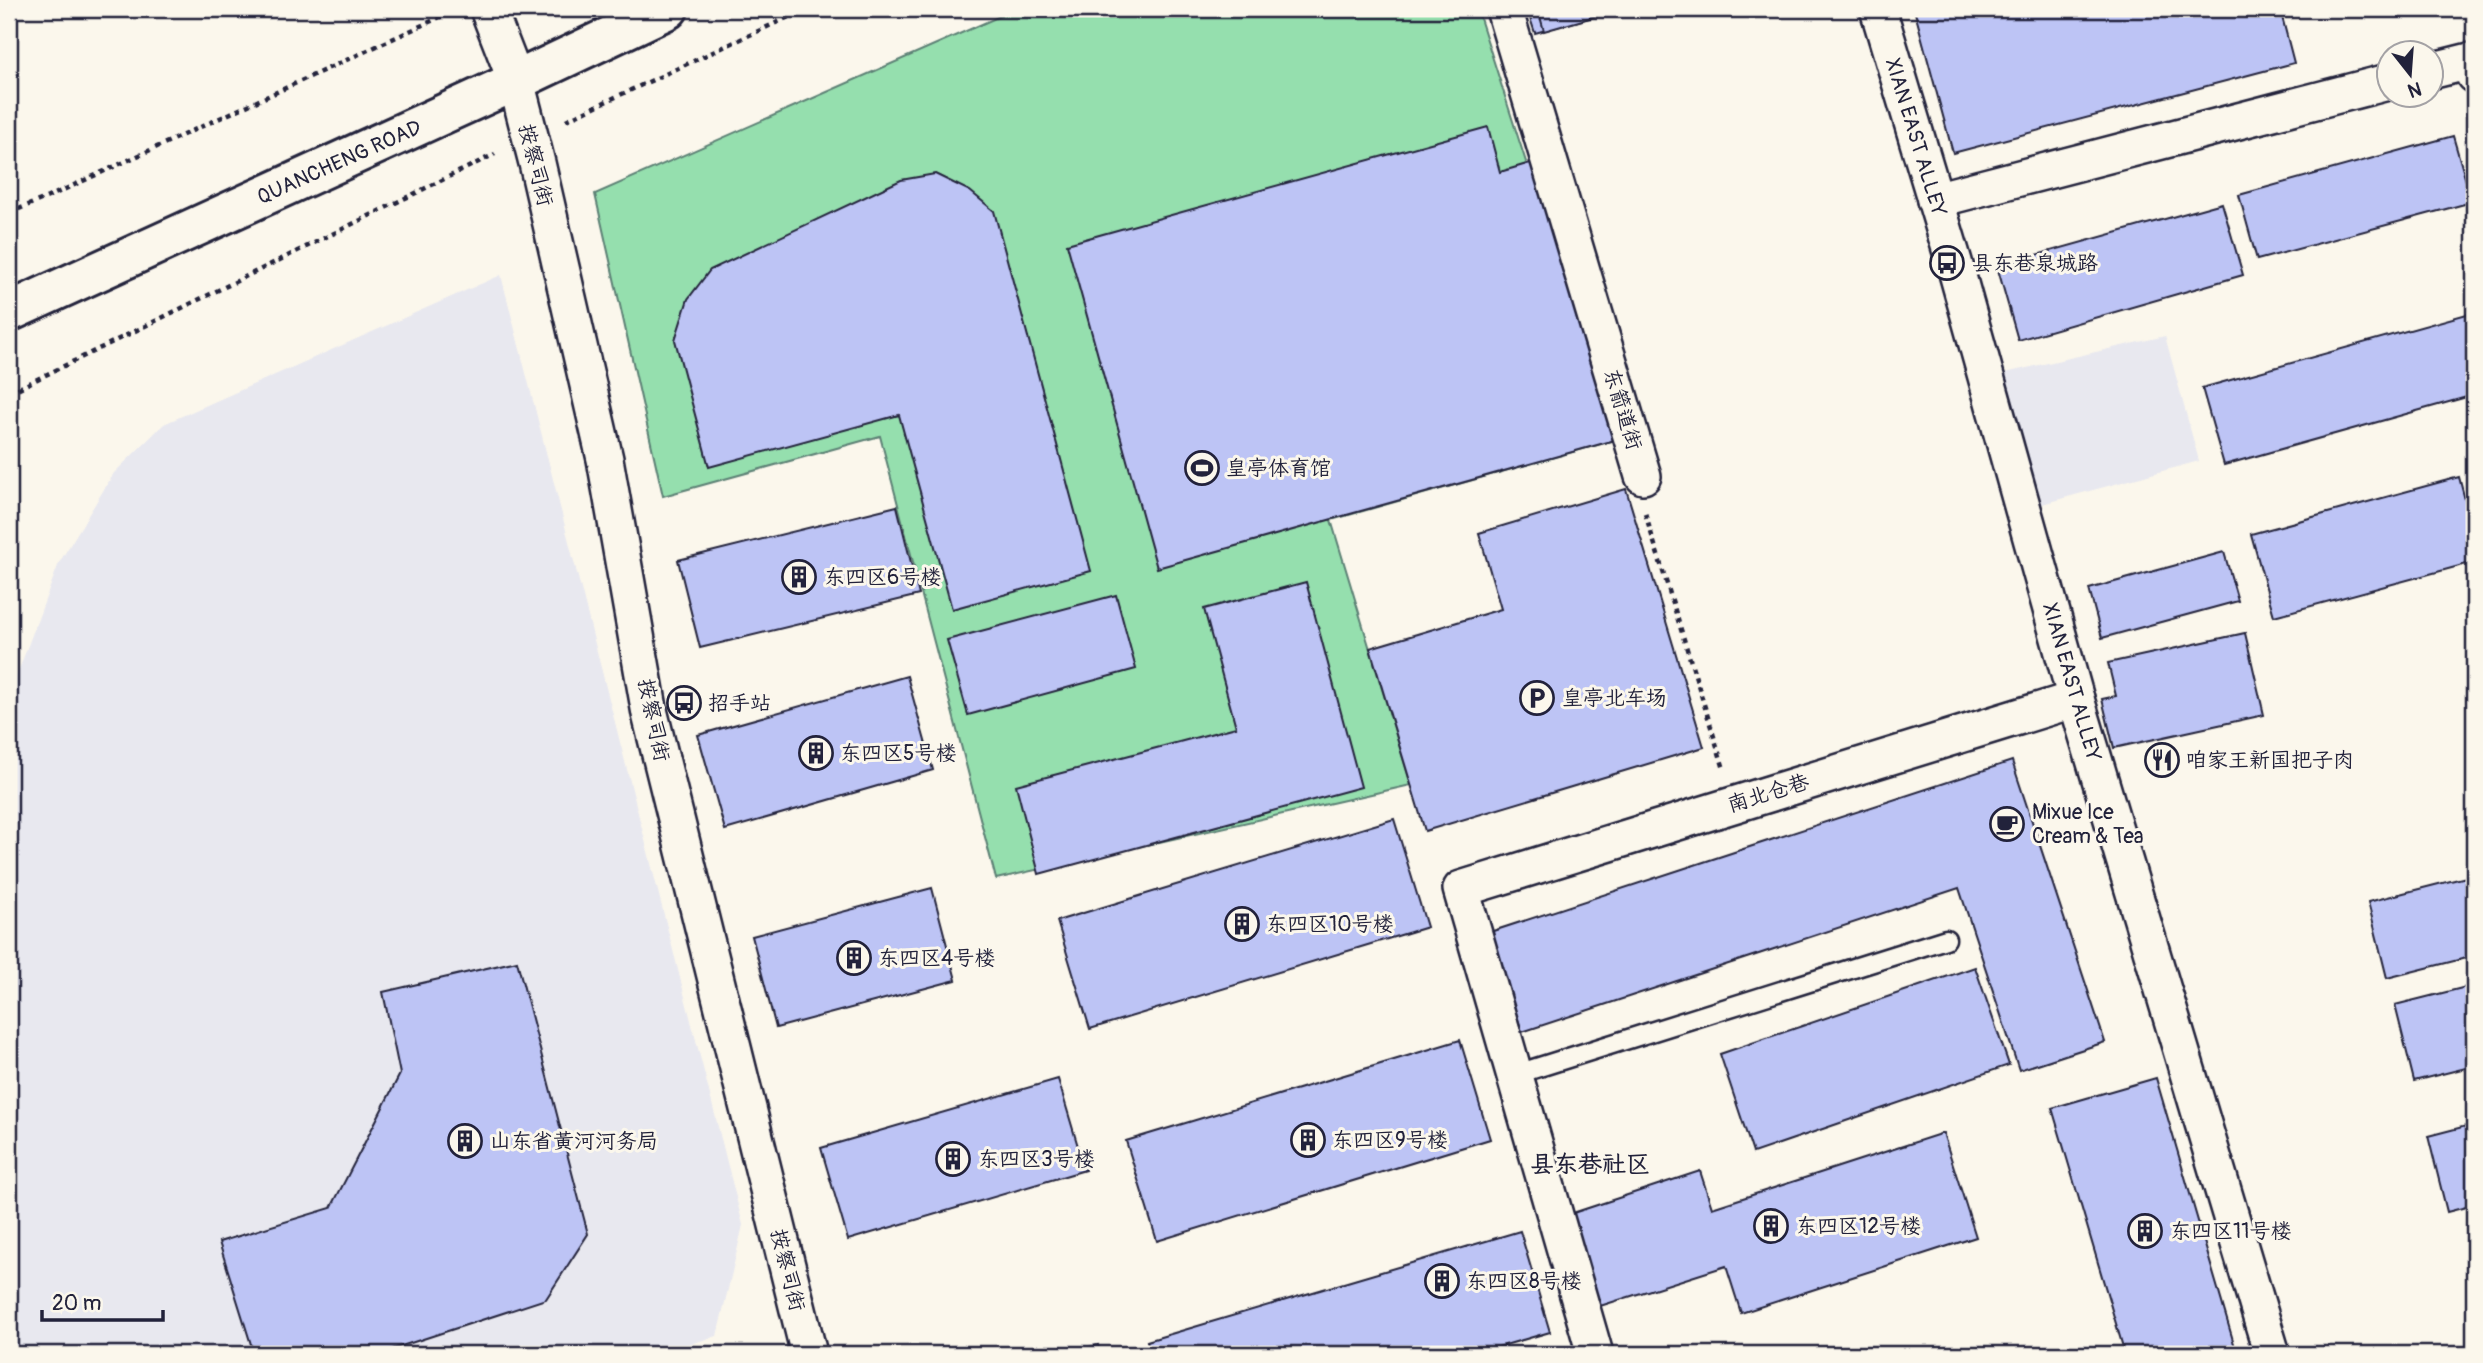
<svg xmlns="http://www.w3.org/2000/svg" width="2483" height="1363" viewBox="0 0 2483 1363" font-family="Pangolin,'LXGW WenKai TC',sans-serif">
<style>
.built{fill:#e8e8ef}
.green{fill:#95dfae;stroke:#5c8074;stroke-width:2}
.building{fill:#bdc4f5;stroke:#22223b;stroke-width:2}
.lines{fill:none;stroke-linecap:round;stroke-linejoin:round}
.service-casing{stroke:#22223b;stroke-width:23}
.minor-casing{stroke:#22223b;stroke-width:40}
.secondary-casing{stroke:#22223b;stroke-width:44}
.path{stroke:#22223b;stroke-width:4.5;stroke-dasharray:5 5;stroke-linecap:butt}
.service{stroke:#fbf7ec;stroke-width:18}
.minor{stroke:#fbf7ec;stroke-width:35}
.secondary{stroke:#fbf7ec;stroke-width:38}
.labels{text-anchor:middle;stroke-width:6;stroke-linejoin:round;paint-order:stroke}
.street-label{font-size:21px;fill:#22223b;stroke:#fbf7ec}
.poi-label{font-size:21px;fill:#22223b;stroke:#fbf7ec;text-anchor:start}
.quarter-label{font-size:24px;font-weight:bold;fill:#22223b;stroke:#fbf7ec}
</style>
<rect width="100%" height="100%" fill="#fbf7ec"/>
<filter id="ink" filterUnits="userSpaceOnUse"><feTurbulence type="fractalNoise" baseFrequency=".0143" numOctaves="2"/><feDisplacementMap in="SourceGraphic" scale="14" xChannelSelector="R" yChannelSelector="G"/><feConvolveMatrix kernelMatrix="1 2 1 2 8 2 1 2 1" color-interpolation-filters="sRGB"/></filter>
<g filter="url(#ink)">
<g class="built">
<polygon points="501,275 743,1225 717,1336 656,1354 9,1354 9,696 59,563 114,473 164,424"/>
<polygon points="2165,336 2199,461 2042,504 2005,373"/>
</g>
<polygon class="green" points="1016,9 1477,9 1615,440 1331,520 1411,785 996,879 880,436 663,496 595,194"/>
<g class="building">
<polygon points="1527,9 1621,9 1535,33"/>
<polygon points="1538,9 1621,9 1544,31"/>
<polygon points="1914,9 2280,9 2294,63 1953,153"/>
<polygon points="1488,127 1500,172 1537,161 1615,440 1157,568 1067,244"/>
<polygon points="2453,136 2472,202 2257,260 2239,195"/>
<polygon points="935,174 970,191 994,211 1091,571 952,609 899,415 709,467 675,340 688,299 710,270 901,180"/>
<polygon points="2222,203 2243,275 2018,340 1997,266"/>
<polygon points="2474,312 2474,395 2224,465 2202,388"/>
<polygon points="2459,477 2474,534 2474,562 2274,616 2251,534"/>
<polygon points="1626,489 1704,747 1425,831 1370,648 1501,609 1479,533"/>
<polygon points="897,506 919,595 700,648 678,560"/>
<polygon points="2224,552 2238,601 2102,638 2089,589"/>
<polygon points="1306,582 1361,787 1039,874 1016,785 1236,727 1204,609"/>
<polygon points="1116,595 1136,669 968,715 947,640"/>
<polygon points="2245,633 2264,715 2114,748 2102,699 2116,696 2108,663"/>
<polygon points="907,676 933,770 725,830 698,735"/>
<polygon points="2012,761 2105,1042 2019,1070 1959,888 1522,1032 1490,932"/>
<polygon points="1394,819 1427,927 1090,1029 1057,921"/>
<polygon points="2474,875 2474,956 2387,978 2368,902"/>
<polygon points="932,888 956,980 776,1028 752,936"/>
<polygon points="517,961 588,1234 546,1299 377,1354 254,1354 219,1242 331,1208 400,1074 383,992"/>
<polygon points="1975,967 2009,1065 1753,1153 1720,1054"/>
<polygon points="2474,985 2474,1066 2414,1081 2395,1005"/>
<polygon points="1460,1040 1490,1139 1157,1241 1126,1141"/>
<polygon points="2156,1078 2237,1354 2125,1354 2052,1108"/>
<polygon points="1058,1079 1085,1170 848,1240 821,1148"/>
<polygon points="2474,1124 2474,1205 2447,1212 2428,1136"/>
<polygon points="1943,1133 1976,1237 1741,1313 1726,1266 1597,1307 1567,1215 1700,1171 1712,1208"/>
<polygon points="1520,1231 1550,1332 1474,1354 1151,1354 1147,1341"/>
<polygon points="1098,1345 1101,1354 1059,1354"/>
</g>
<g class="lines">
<g class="service-casing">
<polyline id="service" points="1514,1075 1946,939"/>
</g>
<g class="minor-casing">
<g id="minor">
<polyline points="488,9 516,81 537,163 605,459 650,714 809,1354"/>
<polyline points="1504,9 1643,476"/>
<polyline points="1878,9 1954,262 2076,699 2272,1354"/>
<polyline points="2430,71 2470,61 2474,75"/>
<polyline points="1935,200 2388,82"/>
<polyline points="1595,1354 1461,889 2076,699"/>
</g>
</g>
<g class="secondary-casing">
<polyline id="secondary" points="9,312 516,81 668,9"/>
</g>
<g class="path">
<polyline points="566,120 806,9"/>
<polyline points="9,213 48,197 451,12"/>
<polyline points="9,393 495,154"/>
<polyline points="1645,513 1724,769"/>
</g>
<use href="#service" class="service"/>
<use href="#minor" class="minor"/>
<use href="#secondary" class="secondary"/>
</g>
</g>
<defs>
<g id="bus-ring" transform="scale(1.75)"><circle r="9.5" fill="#fbf7ec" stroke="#22223b" stroke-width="1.5"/><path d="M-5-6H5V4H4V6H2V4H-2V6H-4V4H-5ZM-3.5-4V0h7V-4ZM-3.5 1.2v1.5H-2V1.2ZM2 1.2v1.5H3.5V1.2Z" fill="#22223b"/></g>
<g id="stadium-ring" transform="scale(1.75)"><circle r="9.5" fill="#fbf7ec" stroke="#22223b" stroke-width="1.5"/><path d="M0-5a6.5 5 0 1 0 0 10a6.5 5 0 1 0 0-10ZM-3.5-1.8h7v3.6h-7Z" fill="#22223b"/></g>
<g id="building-ring" transform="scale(1.75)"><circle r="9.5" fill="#fbf7ec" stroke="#22223b" stroke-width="1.5"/><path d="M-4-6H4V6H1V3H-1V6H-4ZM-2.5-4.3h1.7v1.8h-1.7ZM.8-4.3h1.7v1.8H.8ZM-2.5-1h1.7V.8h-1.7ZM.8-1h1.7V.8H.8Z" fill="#22223b"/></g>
<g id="parking-ring" transform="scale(1.75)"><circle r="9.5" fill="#fbf7ec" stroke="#22223b" stroke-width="1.5"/><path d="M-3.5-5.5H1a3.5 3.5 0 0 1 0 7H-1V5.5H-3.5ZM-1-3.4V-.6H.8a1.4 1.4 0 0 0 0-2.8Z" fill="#22223b"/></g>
<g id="restaurant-ring" transform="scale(1.75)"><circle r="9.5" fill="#fbf7ec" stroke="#22223b" stroke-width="1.5"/><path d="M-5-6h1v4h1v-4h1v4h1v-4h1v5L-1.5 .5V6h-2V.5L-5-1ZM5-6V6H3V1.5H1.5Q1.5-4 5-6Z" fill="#22223b"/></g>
<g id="cafe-ring" transform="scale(1.75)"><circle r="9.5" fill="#fbf7ec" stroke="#22223b" stroke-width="1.5"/><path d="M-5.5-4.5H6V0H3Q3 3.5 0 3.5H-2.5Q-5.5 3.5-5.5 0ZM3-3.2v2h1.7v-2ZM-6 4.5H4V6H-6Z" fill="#22223b"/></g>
</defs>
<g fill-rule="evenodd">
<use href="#bus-ring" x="1947" y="263"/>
<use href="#stadium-ring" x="1202" y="468"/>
<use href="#building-ring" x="799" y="577"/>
<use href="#parking-ring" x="1537" y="698"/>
<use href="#bus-ring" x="684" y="703"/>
<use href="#building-ring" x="816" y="753"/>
<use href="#restaurant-ring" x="2162" y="760"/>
<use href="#cafe-ring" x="2007" y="824"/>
<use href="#building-ring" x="1242" y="924"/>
<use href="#building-ring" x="854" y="958"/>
<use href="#building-ring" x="1308" y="1140"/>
<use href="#building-ring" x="465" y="1141"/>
<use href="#building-ring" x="953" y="1159"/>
<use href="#building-ring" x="1771" y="1226"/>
<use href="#building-ring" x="2145" y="1231"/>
<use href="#building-ring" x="1442" y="1281"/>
</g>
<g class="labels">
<g class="street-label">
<text transform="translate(1916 137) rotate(73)" y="7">XIAN EAST ALLEY</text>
<text transform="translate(339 162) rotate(-24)" y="7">QUANCHENG ROAD</text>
<text transform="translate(536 165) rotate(76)" y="7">按察司街</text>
<text transform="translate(1623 409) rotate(73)" y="7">东箭道街</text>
<text transform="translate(2072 682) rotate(74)" y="7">XIAN EAST ALLEY</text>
<text transform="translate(654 720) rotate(78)" y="7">按察司街</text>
<text transform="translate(1768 793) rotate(-17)" y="7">南北仓巷</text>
<text transform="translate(788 1270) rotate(76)" y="7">按察司街</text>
</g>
<g class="poi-label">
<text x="1972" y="270">县东巷泉城路</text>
<text x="1226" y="475">皇亭体育馆</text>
<text x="824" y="584">东四区6号楼</text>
<text x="1562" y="705">皇亭北车场</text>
<text x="708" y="710">招手站</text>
<text x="840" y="760">东四区5号楼</text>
<text x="2186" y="767">咱家王新国把子肉</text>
<text x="2032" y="819">Mixue Ice<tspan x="2032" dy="24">Cream &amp; Tea</tspan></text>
<text x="1266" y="931">东四区10号楼</text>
<text x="878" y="965">东四区4号楼</text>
<text x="1332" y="1147">东四区9号楼</text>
<text x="490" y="1148">山东省黄河河务局</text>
<text x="978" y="1166">东四区3号楼</text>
<text x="1796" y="1233">东四区12号楼</text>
<text x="2170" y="1238">东四区11号楼</text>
<text x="1466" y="1288">东四区8号楼</text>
</g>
<g class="quarter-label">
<text x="1590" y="1172">县东巷社区</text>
</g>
</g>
<rect width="2483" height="1363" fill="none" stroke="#fbf7ec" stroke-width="35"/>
<rect x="18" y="18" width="2448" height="1328" fill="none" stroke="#22223b" stroke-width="2.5" filter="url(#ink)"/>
<g transform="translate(2410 74) rotate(163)"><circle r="33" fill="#fbf7ec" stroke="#a4a2a5" stroke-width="2"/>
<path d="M0-5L12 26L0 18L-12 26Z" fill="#22223b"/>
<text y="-10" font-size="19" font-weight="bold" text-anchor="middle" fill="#22223b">N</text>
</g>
<path d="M42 1310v10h121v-10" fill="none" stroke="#22223b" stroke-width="3.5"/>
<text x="52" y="1310" font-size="21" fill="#22223b" stroke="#fbf7ec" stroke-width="5" paint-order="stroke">20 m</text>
</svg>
